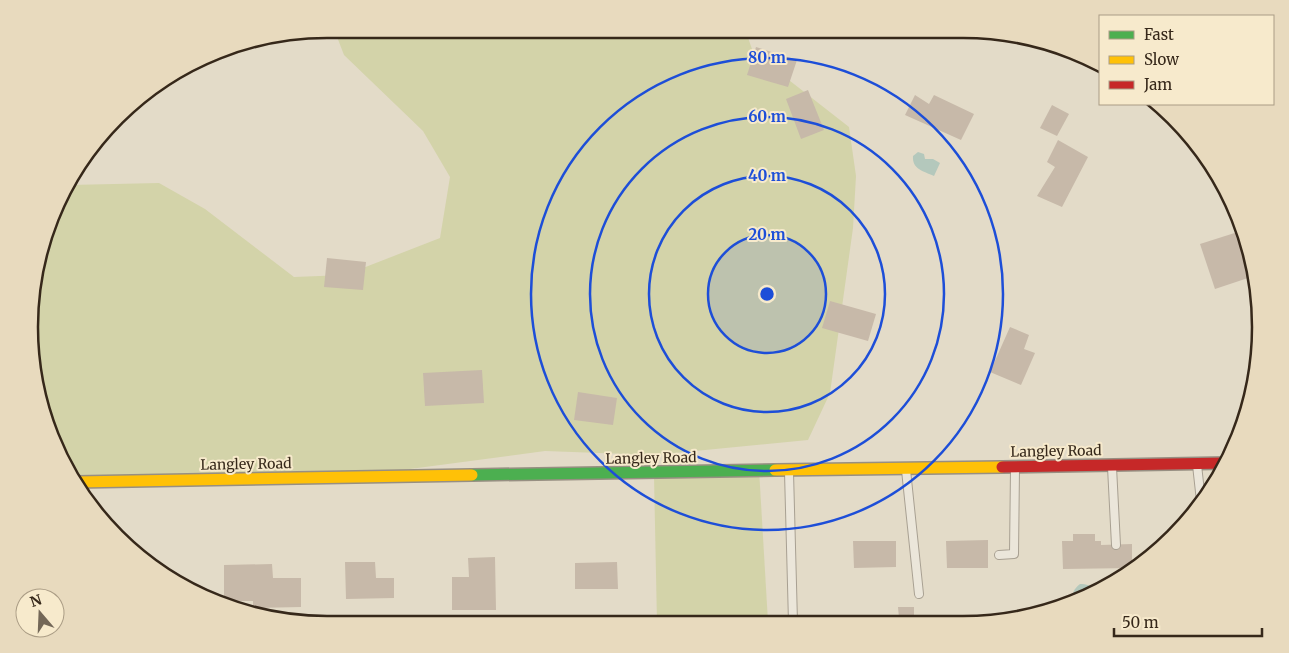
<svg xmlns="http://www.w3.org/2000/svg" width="1289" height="653" viewBox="0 0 1289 653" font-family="Merriweather,serif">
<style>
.green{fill:#d3d3a9}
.water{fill:#b4c8bc}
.building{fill:#c7b9a9}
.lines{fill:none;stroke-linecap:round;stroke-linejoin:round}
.lane-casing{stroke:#a8a092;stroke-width:10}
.fast-casing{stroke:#978f82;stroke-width:14}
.slow-casing{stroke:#978f82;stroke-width:14}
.jam-casing{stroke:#978f82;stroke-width:14}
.lane{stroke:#ebe6da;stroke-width:8}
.fast{stroke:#4caf50;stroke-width:11}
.slow{stroke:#ffc107;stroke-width:11}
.jam{stroke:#c62828;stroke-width:11}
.ring{fill:none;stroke:#1d4ed8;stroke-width:2.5}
.labels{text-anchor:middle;stroke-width:4;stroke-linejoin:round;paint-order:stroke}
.street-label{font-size:14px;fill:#36281a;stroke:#f7eacc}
.rim{fill:none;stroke:#36281a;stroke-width:2.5}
.centre{fill:#1d4ed8;stroke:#f7eacc;stroke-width:2.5}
.ring-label{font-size:15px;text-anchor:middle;font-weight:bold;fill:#1d4ed8;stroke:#f7eacc;stroke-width:4;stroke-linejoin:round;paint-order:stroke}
</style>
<rect width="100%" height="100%" fill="#e3dbc8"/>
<g class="green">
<polygon points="334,29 745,29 753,52 849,127 856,176 853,228 830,393 808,440 654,455 545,451 342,478 76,481 59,458 31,365 35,268 69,185 159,183 205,209 294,277 345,275 440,238 450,177 423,131 344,55"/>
<polygon points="759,469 768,622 657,623 654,476"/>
</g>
<g class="water">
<path d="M918 152 924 154 925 159H933L940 163 934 176C923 171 912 169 913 156Z"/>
<path d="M1080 584C1086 584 1092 585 1094 591L1074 601C1071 593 1074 589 1080 584Z"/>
</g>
<g class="building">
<polygon points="756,47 797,60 788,87 747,75"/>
<polygon points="808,90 824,130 801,139 786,99"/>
<polygon points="915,95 929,104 934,95 974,114 961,140 905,115"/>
<polygon points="1052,105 1069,114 1057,136 1040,128"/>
<polygon points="1058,140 1088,157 1062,207 1037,196 1055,167 1047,162"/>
<polygon points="1244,230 1251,277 1215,289 1200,244"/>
<polygon points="327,258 366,262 363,290 324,287"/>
<polygon points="830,301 876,314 868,341 822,328"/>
<polygon points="1010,327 1029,335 1024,349 1035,353 1021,385 990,372"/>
<polygon points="482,370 484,403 425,406 423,373"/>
<polygon points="578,392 617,398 613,425 574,420"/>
<polygon points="1073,534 1095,534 1095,541 1101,541 1101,545 1132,544 1132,568 1063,569 1062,541 1073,541"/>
<polygon points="988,540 988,568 947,568 946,541"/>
<polygon points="853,541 896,541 896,567 854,568"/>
<polygon points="495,557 496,610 452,610 452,577 469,577 468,558"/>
<polygon points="345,562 375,562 376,578 394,578 394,598 346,599"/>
<polygon points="617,562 618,589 575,589 575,563"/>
<polygon points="272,564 273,578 301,578 301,607 253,608 253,601 224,601 224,565"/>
<polygon points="898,607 914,607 914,618 899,618"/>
</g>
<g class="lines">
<g class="lane-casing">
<g id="lane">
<polyline points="1197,465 1201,501"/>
<polyline points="1112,467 1116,545"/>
<polyline points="906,470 919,594"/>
<polyline points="789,472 793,622"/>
<polyline points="999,555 1014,554 1015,469"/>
</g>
</g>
<g class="fast-casing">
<polyline id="fast" points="472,475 775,470"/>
</g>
<g class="slow-casing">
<g id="slow">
<polyline points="775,470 1002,467"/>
<polyline points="77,482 472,475"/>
</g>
</g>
<g class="jam-casing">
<polyline id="jam" points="1002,467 1226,463"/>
</g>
<use href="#lane" class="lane"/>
<use href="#fast" class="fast"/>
<use href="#slow" class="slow"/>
<use href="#jam" class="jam"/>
</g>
<circle cx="767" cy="294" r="59" fill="#1d4ed8" fill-opacity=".12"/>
<g class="ring">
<circle cx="767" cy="294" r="59"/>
<circle cx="767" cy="294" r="118"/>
<circle cx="767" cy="294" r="177"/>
<circle cx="767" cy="294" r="236"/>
</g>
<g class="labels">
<g class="street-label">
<text transform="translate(1056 451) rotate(-1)" y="5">Langley Road</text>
<text transform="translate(651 458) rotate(-1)" y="5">Langley Road</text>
<text transform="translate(246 464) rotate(-1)" y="5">Langley Road</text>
</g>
</g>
<path d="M0 0H1289V653H0ZM327 38H963A289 289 0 0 1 1252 327V327A289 289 0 0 1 963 616H327A289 289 0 0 1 38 327V327A289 289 0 0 1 327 38Z" fill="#e8dabe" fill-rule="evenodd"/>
<path class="rim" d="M327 38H963A289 289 0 0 1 1252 327V327A289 289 0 0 1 963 616H327A289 289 0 0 1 38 327V327A289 289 0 0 1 327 38Z"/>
<circle cx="767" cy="294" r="8" class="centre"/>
<g class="ring-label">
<text x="767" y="63">80 m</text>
<text x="767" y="122">60 m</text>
<text x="767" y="181">40 m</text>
<text x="767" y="240">20 m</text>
</g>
<rect x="1099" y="15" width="175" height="90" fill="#f7eacc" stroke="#aa9c85"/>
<rect x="1109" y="31" width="25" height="8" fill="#4caf50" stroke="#aa9c85"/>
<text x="1144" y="40" font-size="15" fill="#36281a">Fast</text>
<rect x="1109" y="56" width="25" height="8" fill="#ffc107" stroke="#aa9c85"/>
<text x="1144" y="65" font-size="15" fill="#36281a">Slow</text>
<rect x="1109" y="81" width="25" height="8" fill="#c62828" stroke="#aa9c85"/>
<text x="1144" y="90" font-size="15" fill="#36281a">Jam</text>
<g transform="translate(40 613) rotate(341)"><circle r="24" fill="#f7eacc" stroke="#aa9c85"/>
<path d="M0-4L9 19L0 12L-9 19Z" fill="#736757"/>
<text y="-8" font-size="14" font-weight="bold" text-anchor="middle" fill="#36281a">N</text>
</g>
<path d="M1114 628v8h148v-8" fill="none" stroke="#36281a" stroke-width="2.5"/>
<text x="1122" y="628" font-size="15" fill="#36281a" stroke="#f7eacc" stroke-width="4" paint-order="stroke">50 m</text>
</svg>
